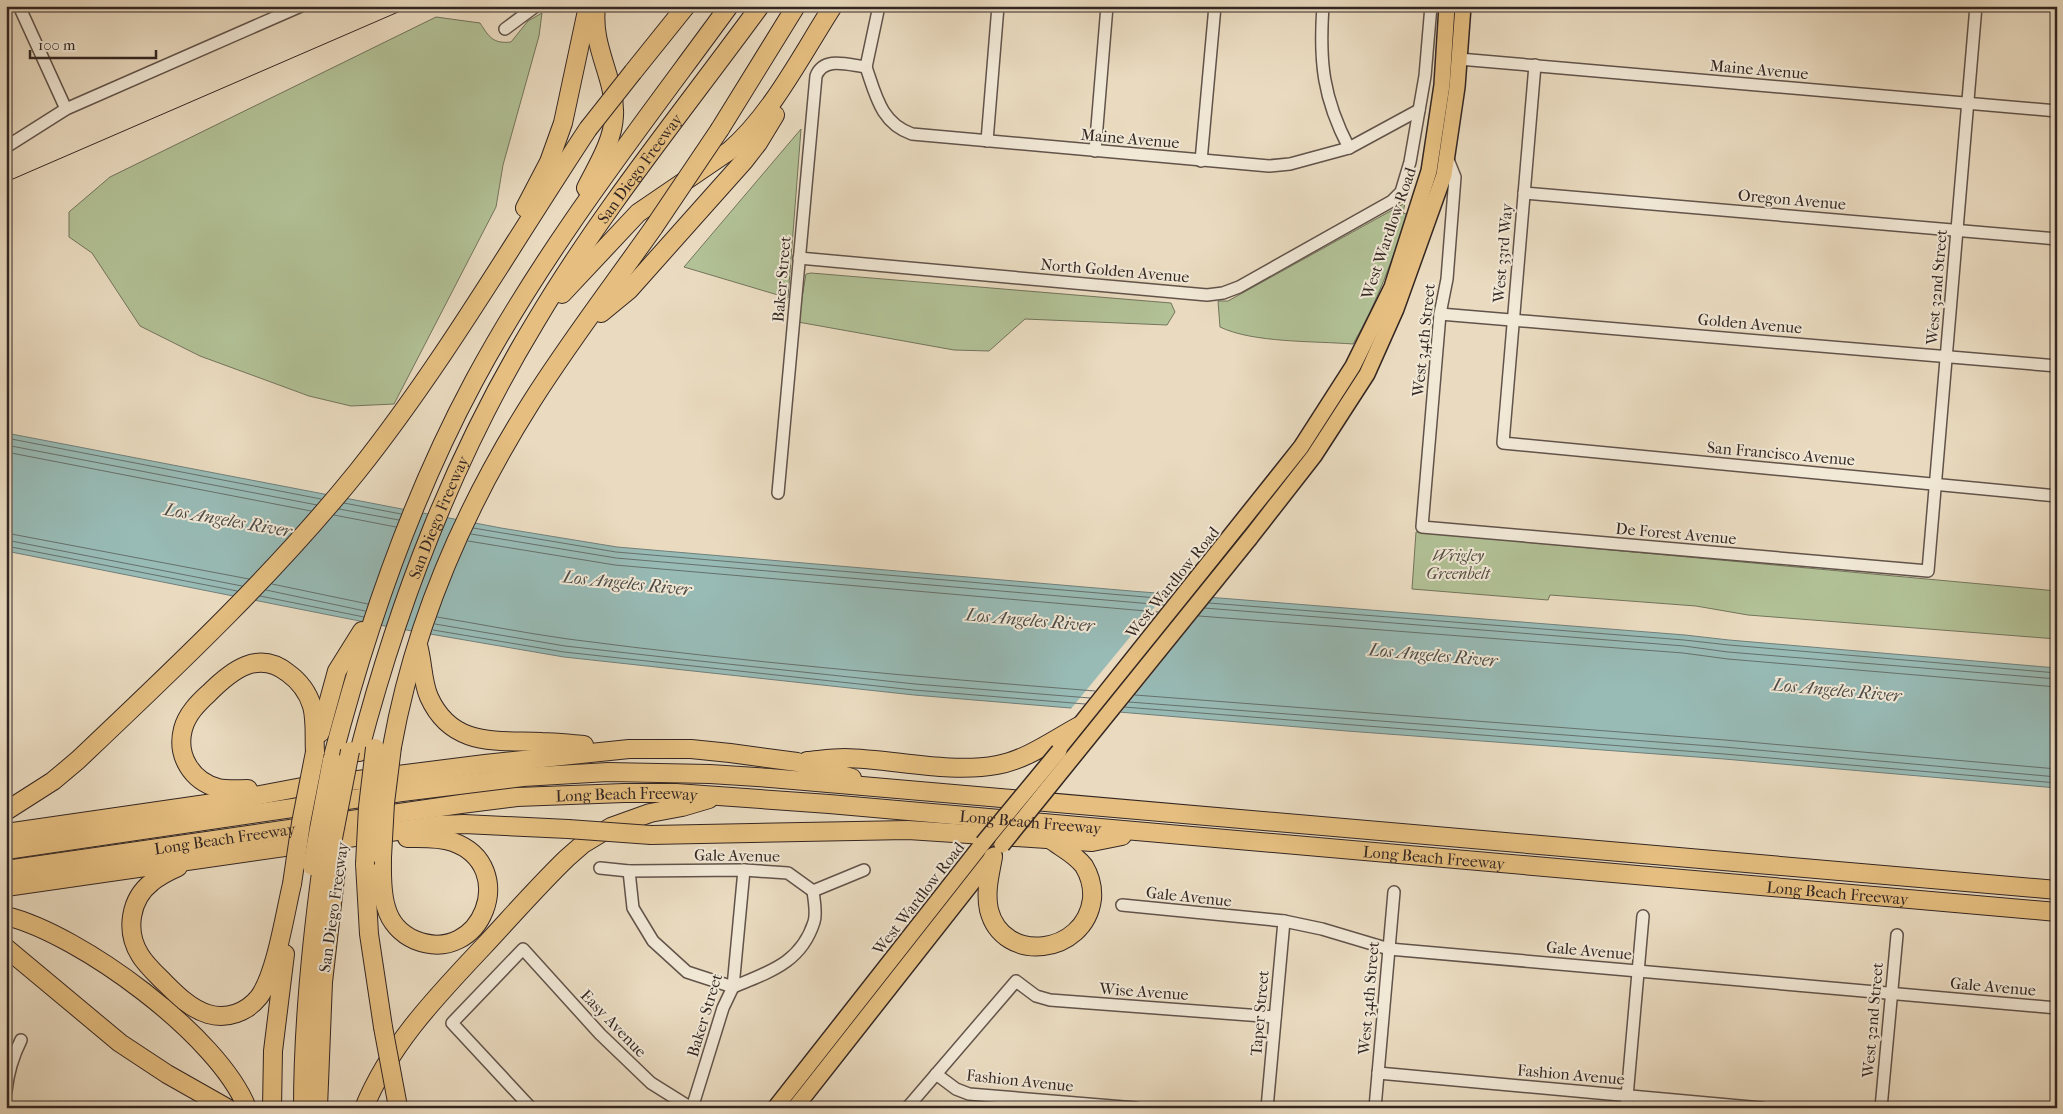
<svg xmlns="http://www.w3.org/2000/svg" width="2063" height="1114" viewBox="0 0 2063 1114" font-family="'IM FELL French Canon',serif">
<style>
.green{fill:#b2c196;stroke:#72745c}
.water{fill:#98bbb6;stroke:#707f7b}
.pier{fill:#eadbc0}
.lines{fill:none;stroke-linecap:round;stroke-linejoin:round}
.shore{stroke:#66706c;stroke-width:1}
.minor-casing{stroke:#61534a;stroke-width:14}
.major-casing{stroke:#332622;stroke-width:18}
.highway-casing{stroke:#332622;stroke-width:20}
.minor{stroke:#f1e8d6;stroke-width:11}
.major{stroke:#e5be80;stroke-width:15}
.highway{stroke:#e5be80;stroke-width:18}
.tram{stroke:#332622;stroke-width:1}
.major-bridge-casing{stroke:#332622;stroke-width:18;stroke-linecap:butt}
.highway-bridge-casing{stroke:#332622;stroke-width:20;stroke-linecap:butt}
.major-bridge{stroke:#e5be80;stroke-width:15}
.highway-bridge{stroke:#e5be80;stroke-width:18}
.labels{text-anchor:middle;stroke-width:4;stroke-linejoin:round;paint-order:stroke}
.street-label{font-size:16px;fill:#332622;stroke:#f1e8d6}
.park-label{font-size:16px;font-style:italic;fill:#534d3f;stroke:#f1e8d6}
.water-label{font-size:18px;font-style:italic;fill:#4c4b47;stroke:#f1e8d6}
</style>
<rect width="100%" height="100%" fill="#eadbc0"/>
<filter id="stains"><feTurbulence type="fractalNoise" baseFrequency=".004" numOctaves="4"/><feColorMatrix values="0 0 0 0 .2 0 0 0 0 .09 0 0 0 0 .02 0 0 0 .5 -.17"/></filter>
<radialGradient id="worn" r=".72"><stop offset=".6" stop-color="#630" stop-opacity="0"/><stop offset="1" stop-color="#630" stop-opacity=".3"/></radialGradient>
<g class="green">
<path d="M542 13 539 36 503 165 496 207 394 404 351 406 309 396 200 356 140 326 92 253 69 237V212L110 177 436 17 480 23C489 37 493 44 511 42L528 21Z"/>
<polygon points="801,129 788,298 684,267"/>
<path d="M1405 203 1403 213 1407 214C1393 259 1377 303 1353 344 1315 341 1253 343 1220 327L1218 301H1228Z"/>
<polygon points="811,273 1171,303 1175,312 1167,325 1025,319 989,351 954,350 798,322 806,274"/>
<polygon points="1416,532 2057,591 2057,639 1748,615 1696,606 1550,595 1548,600 1412,589"/>
</g>
<polygon class="water" points="6,433 501,528 617,547 1131,591 1685,635 1729,640 2057,668 2057,788 1724,759 1347,731 914,695 564,657 395,628 6,551"/>
<polygon class="pier" points="1167,592 1215,595 1119,715 1070,710"/>
<g class="lines">
<g class="shore">
<polyline points="6,438 321,499"/>
<polyline points="6,445 317,505"/>
<polyline points="6,452 311,511"/>
<polyline points="344,503 401,514"/>
<polyline points="339,509 399,520"/>
<polyline points="334,515 396,527"/>
<polyline points="473,528 616,552 1169,599"/>
<polyline points="6,533 249,579"/>
<polyline points="471,534 616,558 1164,605"/>
<polyline points="6,540 242,586"/>
<polyline points="468,541 615,565 1158,612"/>
<polyline points="6,546 237,591"/>
<polyline points="272,584 368,604"/>
<polyline points="266,590 365,611"/>
<polyline points="260,596 364,617"/>
<polyline points="1209,603 1684,640 1729,645 2057,673"/>
<polyline points="1204,608 1684,646 1728,652 2057,679"/>
<polyline points="1199,616 1683,653 1728,659 2057,687"/>
<path d="M437 617C480 624 524 633 568 639 743 662 919 677 1095 691"/>
<polyline points="435,624 565,646 681,659 915,684 1090,698"/>
<polyline points="433,630 564,652 914,690 1085,704"/>
<polyline points="1135,695 1725,740 2057,769"/>
<polyline points="1129,702 1724,747 2057,777"/>
<polyline points="1124,707 1724,754 2057,783"/>
</g>
<g class="minor-casing">
<g id="minor">
<polyline points="19,6 66,109"/>
<path d="M1323 6C1319 62 1323 98 1349 148"/>
<polyline points="505,29 536,6"/>
<polyline points="1459,59 2057,111"/>
<polyline points="1535,65 1503,443 2057,496"/>
<path d="M866 67C876 96 881 123 912 134L1269 166 1290 164 1349 148 1419 110"/>
<polyline points="866,67 879,6"/>
<polyline points="987,141 998,6"/>
<polyline points="6,147 66,109 301,6"/>
<polyline points="1095,151 1107,6"/>
<polyline points="1447,157 1455,177 1447,279 1440,314 1422,527 1928,571 1976,6"/>
<polyline points="1201,161 1215,6"/>
<polyline points="1524,193 2057,239"/>
<polyline points="799,258 1207,295 1223,293 1239,287 1392,201 1401,192 1410,162 1425,76 1431,6"/>
<polyline points="1440,314 2057,366"/>
<path d="M778 493 816 76C824 56 848 65 866 67"/>
<polyline points="600,868 629,871 744,870 788,873 813,891"/>
<path d="M629 871 633 908 653 941 687 972 733 987C769 972 801 963 814 922 817 913 814 900 813 891"/>
<polyline points="813,891 864,870"/>
<polyline points="1122,905 1284,921 1322,929 1389,949 2057,1008"/>
<polyline points="1378,1073 1762,1108"/>
<polyline points="936,1074 956,1089 969,1094 1136,1108"/>
<path d="M6 1091C8 1072 13 1056 21 1040"/>
<polyline points="531,1108 452,1023 523,949 600,1034 651,1083 691,1108"/>
<polyline points="692,1108 723,1008 733,987 744,870"/>
<polyline points="907,1108 1016,981 1036,996 1050,1000 1275,1017"/>
<polyline points="1267,1108 1284,921"/>
<polyline points="1375,1108 1394,892"/>
<polyline points="1626,1108 1643,916"/>
<polyline points="1881,1108 1897,935"/>
</g>
</g>
<g class="major-casing">
<g id="major">
<polyline points="1250,538 1314,456 1367,374 1396,309 1444,175 1457,87 1463,6"/>
<polyline points="1059,751 1301,447 1353,366 1392,287 1429,171 1442,85 1447,6"/>
<polyline points="775,1108 983,843"/>
<polyline points="795,1108 994,855"/>
</g>
</g>
<g class="highway-casing">
<g id="highway">
<polyline points="633,72 686,6"/>
<polyline points="720,129 796,6"/>
<path d="M586 188C597 166 613 141 614 116 616 78 591 48 596 7"/>
<polyline points="525,208 549,162 563,123 588,6"/>
<path d="M562 294 638 213 729 151C772 114 802 54 833 6"/>
<polyline points="601,313 629,290 744,161 758,143 775,115"/>
<path d="M418 645C423 662 422 681 429 697 452 748 497 740 542 742 556 742 570 744 584 745"/>
<polyline points="320,733 337,671 362,631"/>
<path d="M392 747C414 623 465 507 532 401 570 341 613 285 654 227"/>
<path id="s1" d="M359 752C399 599 454 456 536 321 602 210 684 110 760 6"/>
<path d="M332 760C366 629 410 500 474 381 546 247 640 128 729 6"/>
<path d="M807 761C819 760 832 758 845 758 893 759 950 774 997 765 1026 760 1053 740 1079 726"/>
<path d="M248 789C238 789 228 790 218 788 192 781 176 756 183 729 187 714 198 703 209 693 231 671 258 649 288 673 299 681 308 693 312 706 316 721 314 737 315 752"/>
<path d="M6 811 53 781 78 760C175 668 273 576 357 472 443 364 512 244 588 129"/>
<polyline points="6,833 234,800 302,787 485,764 629,749 691,749 730,753 797,762 852,778"/>
<polyline points="651,835 908,830 1092,842 1122,836"/>
<polyline points="6,850 402,792 523,777 608,772 710,774 770,778 2057,890"/>
<path d="M382 857C382 874 381 891 386 907 390 922 401 934 415 940 482 967 520 866 453 842 439 837 422 838 407 838"/>
<path d="M993 857C990 874 985 892 989 910 1003 965 1085 955 1092 899 1093 887 1090 876 1084 866 1076 855 1062 848 1051 840"/>
<polyline points="365,864 369,934 383,1027"/>
<path d="M178 867C169 871 159 876 152 882 130 899 125 931 140 955 146 965 156 974 165 983 177 995 191 1009 208 1014 227 1020 247 1012 259 997 276 974 285 913 292 884"/>
<path id="s2" d="M6 870 461 804 517 797 624 793H676L829 804 2057 912"/>
<polyline points="6,887 439,825 464,824 568,829"/>
<path d="M6 916C80 934 219 1036 247 1108"/>
<polyline points="6,948 120,1043 167,1074 227,1108"/>
<polyline points="272,1108 273,1051 285,954"/>
<path d="M303 1108C303 1026 311 946 322 865"/>
<polyline points="318,1108 323,982 336,869"/>
<path d="M364 1108C390 1044 437 996 483 947 511 917 538 886 567 858L583 844 611 827 650 813 682 807 709 799"/>
</g>
</g>
<use href="#minor" class="minor"/>
<use href="#major" class="major"/>
<use href="#highway" class="highway"/>
<polyline class="tram" points="6,182 412,6"/>
<g class="major-bridge-casing">
<g id="major-bridge">
<polyline points="983,843 1059,751"/>
<polyline points="1002,845 1250,538"/>
</g>
</g>
<g class="highway-bridge-casing">
<g id="highway-bridge">
<polyline points="588,129 633,72"/>
<polyline points="654,227 720,129"/>
<polyline points="568,829 651,835"/>
<polyline points="382,857 385,803 392,747"/>
<polyline points="365,864 368,807 375,748"/>
<polyline points="312,866 332,760"/>
<polyline points="326,874 350,751"/>
<polyline points="292,884 301,823 315,752"/>
<polyline points="383,1027 398,1107"/>
</g>
</g>
<use href="#major-bridge" class="major-bridge"/>
<use href="#highway-bridge" class="highway-bridge"/>
</g>
<g class="labels">
<g class="street-label">
<text transform="translate(1759 69) rotate(5)" y="6">Maine Avenue</text>
<text transform="translate(1130 138) rotate(5)" y="6">Maine Avenue</text>
<text dy="6" stroke="none"><textPath href="#s1" startOffset="652">San Diego Freeway</textPath></text>
<text transform="translate(1792 199) rotate(5)" y="6">Oregon Avenue</text>
<text transform="translate(1388 233) rotate(-71)" y="6">West Wardlow Road</text>
<text transform="translate(1502 253) rotate(-85)" y="6">West 33rd Way</text>
<text transform="translate(1115 270) rotate(5)" y="6">North Golden Avenue</text>
<text transform="translate(781 279) rotate(-85)" y="6">Baker Street</text>
<text transform="translate(1936 287) rotate(-85)" y="6">West 32nd Street</text>
<text transform="translate(1750 323) rotate(5)" y="6">Golden Avenue</text>
<text transform="translate(1423 340) rotate(-84)" y="6">West 34th Street</text>
<text transform="translate(1781 453) rotate(5)" y="6">San Francisco Avenue</text>
<text dy="6" stroke="none"><textPath href="#s1" startOffset="248">San Diego Freeway</textPath></text>
<text transform="translate(1676 533) rotate(5)" y="6">De Forest Avenue</text>
<text transform="translate(1172 582) rotate(-51)" y="6">West Wardlow Road</text>
<text dy="6" stroke="none"><textPath href="#s2" startOffset="626">Long Beach Freeway</textPath></text>
<text dy="6" stroke="none"><textPath href="#s2" startOffset="1031">Long Beach Freeway</textPath></text>
<text dy="6" stroke="none"><textPath href="#s2" startOffset="221">Long Beach Freeway</textPath></text>
<text transform="translate(737 855) rotate(1)" y="6">Gale Avenue</text>
<text dy="6" stroke="none"><textPath href="#s2" startOffset="1436">Long Beach Freeway</textPath></text>
<text dy="6" stroke="none"><textPath href="#s2" startOffset="1841">Long Beach Freeway</textPath></text>
<text transform="translate(1189 896) rotate(6)" y="6">Gale Avenue</text>
<text transform="translate(918 898) rotate(-52)" y="6">West Wardlow Road</text>
<text transform="translate(333 907) rotate(-82)" y="6">San Diego Freeway</text>
<text transform="translate(1589 950) rotate(5)" y="6">Gale Avenue</text>
<text transform="translate(1993 986) rotate(5)" y="6">Gale Avenue</text>
<text transform="translate(1144 991) rotate(4)" y="6">Wise Avenue</text>
<text transform="translate(1368 998) rotate(-85)" y="6">West 34th Street</text>
<text transform="translate(1259 1013) rotate(-85)" y="6">Taper Street</text>
<text transform="translate(704 1015) rotate(-73)" y="6">Baker Street</text>
<text transform="translate(1872 1020) rotate(-85)" y="6">West 32nd Street</text>
<text transform="translate(614 1023) rotate(46)" y="6">Easy Avenue</text>
<text transform="translate(1571 1074) rotate(5)" y="6">Fashion Avenue</text>
<text transform="translate(1020 1080) rotate(6)" y="6">Fashion Avenue</text>
</g>
<g class="park-label">
<text x="1458" y="561">Wrigley<tspan x="1458" dy="18">Greenbelt</tspan></text>
</g>
<g class="water-label">
<text transform="translate(228 520) rotate(10)" y="6">Los Angeles River</text>
<text transform="translate(627 583) rotate(6)" y="6">Los Angeles River</text>
<text transform="translate(1030 620) rotate(5)" y="6">Los Angeles River</text>
<text transform="translate(1433 655) rotate(5)" y="6">Los Angeles River</text>
<text transform="translate(1837 690) rotate(5)" y="6">Los Angeles River</text>
</g>
</g>
<rect width="2063" height="1114" fill="none" stroke="#eadbc0" stroke-width="25"/>
<rect x="8" y="8" width="2048" height="1099" fill="none" stroke="#332622" stroke-width="2.5"/>
<rect x="12" y="12" width="2038" height="1089" fill="none" stroke="#332622"/>
<path d="M30 50v8h126v-8" fill="none" stroke="#332622" stroke-width="2.5"/>
<text x="38" y="50" font-size="15" fill="#332622" stroke="#f1e8d6" stroke-width="4" paint-order="stroke">100 m</text>
<rect width="100%" height="100%" filter="url(#stains)"/>
<rect width="100%" height="100%" fill="url(#worn)"/>
</svg>
